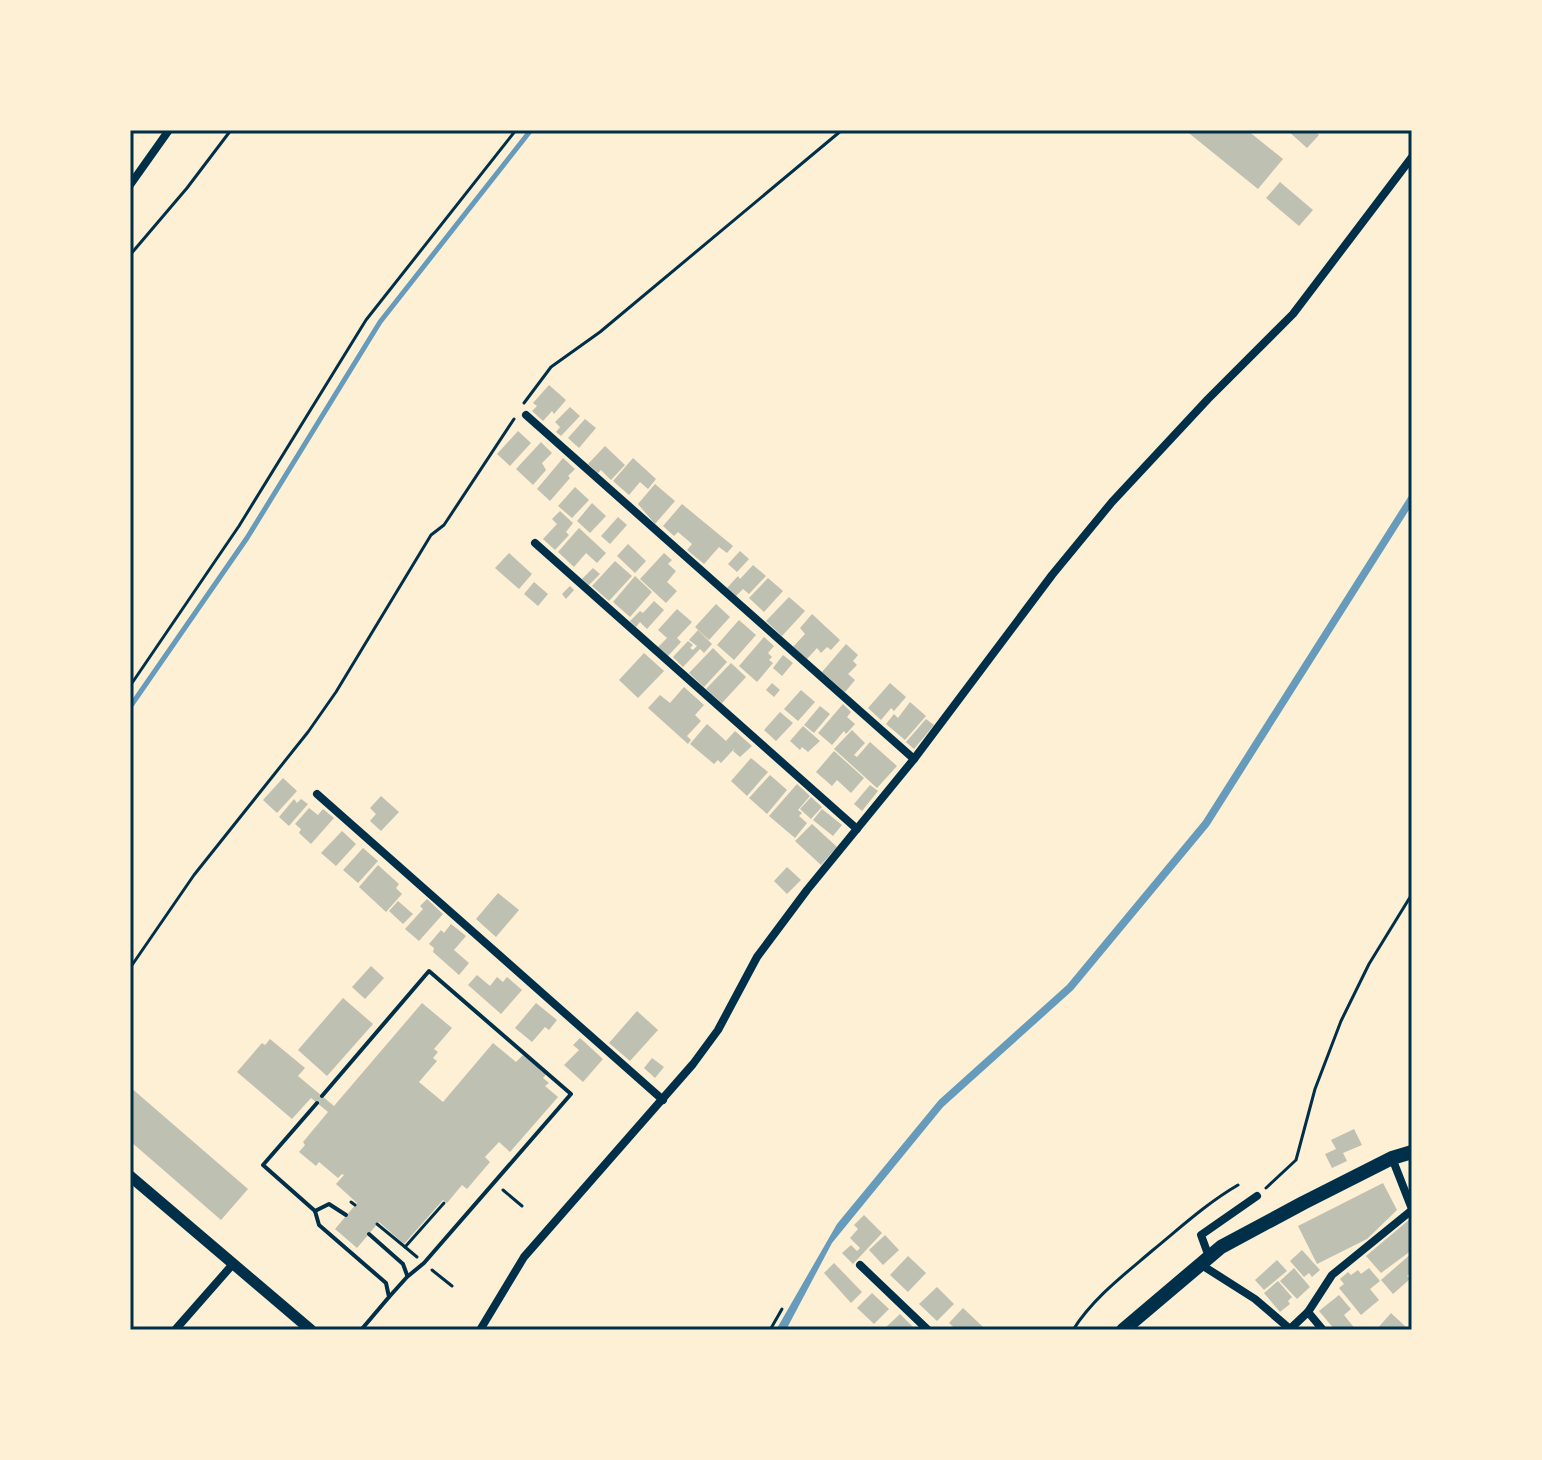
<svg xmlns="http://www.w3.org/2000/svg" width="1542" height="1460" viewBox="0 0 1542 1460" font-family="'IBM Plex Sans',sans-serif">
<style>
.water{fill:#669bbc}
.lines{fill:none;stroke-linecap:round;stroke-linejoin:round}
.stream{stroke:#669bbc;stroke-width:5}
.building{fill:#bec0b2}
.path{stroke:#003049;stroke-width:3}
.service{stroke:#003049;stroke-width:4}
.minor{stroke:#003049;stroke-width:8}
.tertiary{stroke:#003049;stroke-width:11}
.trunk{stroke:#003049;stroke-width:14}
.neatline{fill:none;stroke:#003049;stroke-width:3}
</style>
<rect width="100%" height="100%" fill="#fdf0d5"/>
<polygon class="water" points="1412,491 1412,505 1209,826 1073,990 943,1107 832,1243 786,1330 776,1330 837,1224 939,1100 1067,985 1203,821"/>
<g class="lines">
<polyline class="stream" points="130,707 247,538 380,322 531,130"/>
</g>
<g class="building">
<polygon points="1185,130 1247,130 1283,159 1258,189"/>
<polygon points="1287,130 1314,130 1319,135 1307,148"/>
<polygon points="1280,182 1313,210 1299,226 1266,198"/>
<polygon points="549,385 566,400 554,414 552,411 543,421 532,411 537,406 533,403"/>
<polygon points="570,407 580,416 561,436 556,432 560,427 555,422"/>
<polygon points="585,419 596,428 579,448 568,438"/>
<polygon points="518,431 531,443 510,466 497,454"/>
<polygon points="541,442 552,453 542,463 546,470 533,485 516,469"/>
<polygon points="605,446 625,465 611,480 601,470 598,473 588,464"/>
<polygon points="563,458 575,469 568,476 570,478 550,501 537,489"/>
<polygon points="633,458 656,479 648,489 640,482 629,495 613,481"/>
<polygon points="655,484 675,501 655,524 638,504"/>
<polygon points="575,487 589,500 572,518 558,506"/>
<polygon points="592,503 606,516 590,533 577,521"/>
<polygon points="682,504 733,546 727,553 719,547 704,564 687,550 692,544 678,532 674,536 663,526"/>
<polygon points="560,511 573,523 566,532 569,535 555,550 543,539 557,524 552,519"/>
<polygon points="618,517 627,525 610,544 601,536"/>
<polygon points="579,528 606,553 597,563 586,553 574,567 558,552"/>
<polygon points="628,544 646,561 635,573 617,556"/>
<polygon points="740,551 749,559 737,572 728,564"/>
<polygon points="509,553 532,574 519,589 495,568"/>
<polygon points="664,553 672,560 668,564 676,571 667,582 677,591 666,603 640,579"/>
<polygon points="615,561 632,576 609,601 592,586"/>
<polygon points="753,565 766,576 749,594 743,589 736,596 727,588 738,576 740,579"/>
<polygon points="593,568 600,574 589,585 582,579"/>
<polygon points="635,576 652,592 630,617 613,602"/>
<polygon points="768,578 783,591 764,612 749,598"/>
<polygon points="534,582 548,594 538,606 524,594"/>
<polygon points="570,586 574,590 566,599 562,594"/>
<polygon points="789,597 805,611 782,636 766,621"/>
<polygon points="654,601 664,610 647,629 640,622 636,627 630,621 640,611 643,613"/>
<polygon points="716,604 730,617 709,640 695,627"/>
<polygon points="677,609 692,622 677,638 681,642 668,656 658,647 667,638 658,630"/>
<polygon points="812,614 840,640 831,650 827,647 821,653 817,648 807,659 793,647 805,634 800,628"/>
<polygon points="739,620 756,635 734,660 717,645"/>
<polygon points="698,630 712,644 704,653 700,649 683,667 673,657 688,641 693,645 690,648 693,650 697,646 689,640"/>
<polygon points="764,637 774,646 768,653 772,657 769,660 773,663 757,682 739,666"/>
<polygon points="846,644 858,655 853,661 857,665 848,674 855,680 845,692 822,672"/>
<polygon points="713,648 727,662 704,687 689,673"/>
<polygon points="644,653 664,671 638,698 619,680"/>
<polygon points="783,655 793,663 782,676 773,668"/>
<polygon points="731,663 746,677 722,703 706,689"/>
<polygon points="772,683 780,690 774,697 766,690"/>
<polygon points="890,683 906,697 894,711 891,708 881,720 868,708"/>
<polygon points="684,687 704,705 695,715 701,721 687,736 691,740 688,744 648,708 660,695 670,703"/>
<polygon points="801,690 815,702 798,721 784,709"/>
<polygon points="910,702 926,716 905,740 886,724 894,714 898,718"/>
<polygon points="843,704 851,712 847,717 855,724 846,734 844,731 832,745 818,733"/>
<polygon points="820,706 830,714 814,733 804,725"/>
<polygon points="780,712 793,723 776,741 764,730"/>
<polygon points="926,719 934,725 914,749 906,742"/>
<polygon points="707,724 726,741 735,731 752,746 740,757 733,751 735,748 721,763 718,760 714,764 690,744"/>
<polygon points="803,726 820,741 808,752 802,747 800,750 790,741"/>
<polygon points="852,730 865,743 854,755 857,757 870,742 897,766 877,788 834,749"/>
<polygon points="834,751 864,778 851,793 837,780 832,786 816,772"/>
<polygon points="751,758 768,772 747,796 731,781"/>
<polygon points="770,775 787,790 767,814 749,798"/>
<polygon points="283,778 297,791 277,813 263,800"/>
<polygon points="797,784 810,796 798,810 802,813 799,816 807,823 795,838 769,816"/>
<polygon points="870,785 878,791 862,811 854,804"/>
<polygon points="381,796 399,812 381,831 370,821 376,814 370,808"/>
<polygon points="811,797 822,807 811,819 800,809"/>
<polygon points="294,799 297,803 301,799 308,804 289,826 279,817"/>
<polygon points="309,808 318,815 323,809 334,818 311,844 299,833 301,829 295,824"/>
<polygon points="822,809 842,825 833,836 813,820"/>
<polygon points="812,824 837,847 821,865 795,841"/>
<polygon points="342,831 356,844 336,866 321,853"/>
<polygon points="363,848 378,861 358,883 343,870"/>
<polygon points="378,865 399,884 396,888 402,894 386,912 359,887"/>
<polygon points="787,867 801,880 787,894 774,881"/>
<polygon points="498,893 519,910 496,937 476,919"/>
<polygon points="427,899 443,914 419,941 405,929 423,909 420,906"/>
<polygon points="398,901 413,914 403,924 389,911"/>
<polygon points="451,924 466,936 454,950 469,963 459,975 433,952 434,948 429,944 441,930 444,933"/>
<polygon points="371,966 384,978 365,999 352,987"/>
<polygon points="477,975 490,986 497,977 503,982 507,977 522,990 501,1014 468,985"/>
<polygon points="343,998 373,1024 327,1076 298,1050"/>
<polygon points="422,1003 452,1028 434,1049 438,1052 433,1058 437,1061 419,1082 443,1102 493,1043 516,1062 523,1055 548,1072 543,1078 549,1083 545,1086 558,1097 510,1152 499,1142 485,1157 490,1162 467,1189 462,1185 447,1203 443,1200 404,1244 379,1222 357,1248 335,1229 357,1203 336,1184 344,1175 342,1174 338,1178 319,1162 316,1166 299,1152 305,1145 303,1142 328,1112 311,1098 292,1119 237,1072 262,1043 265,1045 270,1039 305,1068 298,1076 334,1106"/>
<polygon points="536,1003 557,1020 549,1030 545,1027 532,1042 515,1028"/>
<polygon points="637,1011 658,1030 630,1061 609,1043"/>
<polygon points="580,1038 603,1059 583,1082 564,1065 579,1050 573,1045"/>
<polygon points="652,1058 664,1067 655,1078 644,1068"/>
<polygon points="130,1087 248,1189 221,1220 130,1141"/>
<polygon points="1354,1129 1362,1145 1343,1153 1347,1161 1332,1168 1325,1154 1336,1149 1331,1140"/>
<polygon points="1383,1183 1397,1210 1367,1239 1317,1264 1298,1226"/>
<polygon points="864,1215 882,1233 853,1264 842,1253 851,1245 857,1251 860,1248 850,1238 858,1229 854,1225"/>
<polygon points="1410,1219 1412,1222 1412,1250 1381,1273 1366,1256"/>
<polygon points="885,1235 899,1250 883,1265 869,1250"/>
<polygon points="1302,1250 1320,1270 1312,1277 1309,1273 1304,1277 1290,1261"/>
<polygon points="1412,1253 1412,1272 1407,1276 1410,1279 1393,1294 1381,1280"/>
<polygon points="908,1256 926,1273 908,1292 890,1275"/>
<polygon points="1277,1260 1287,1271 1264,1290 1255,1280"/>
<polygon points="834,1263 862,1292 851,1303 824,1273"/>
<polygon points="1294,1268 1310,1287 1297,1299 1280,1281"/>
<polygon points="1369,1268 1380,1281 1370,1289 1379,1300 1361,1315 1339,1288 1344,1284 1340,1279 1348,1272 1351,1275 1358,1270 1361,1274"/>
<polygon points="1278,1281 1292,1297 1288,1301 1290,1304 1280,1312 1264,1293"/>
<polygon points="937,1287 954,1304 937,1321 919,1304"/>
<polygon points="872,1293 889,1309 874,1324 857,1308"/>
<polygon points="1339,1295 1351,1309 1344,1315 1356,1330 1335,1330 1319,1311"/>
<polygon points="963,1308 983,1327 980,1330 957,1330 949,1323"/>
<polygon points="1391,1313 1407,1328 1376,1330"/>
<polygon points="900,1314 916,1330 883,1330"/>
</g>
<g class="lines">
<g class="path">
<polyline points="130,255 187,188 231,130"/>
<polyline points="524,403 551,367 600,332 842,130"/>
<polyline points="130,686 239,526 366,320 516,130"/>
<polyline points="130,968 194,875 308,732 336,692 431,535 444,525 514,419"/>
<polyline points="1266,1188 1296,1160 1315,1089 1341,1021 1369,964 1412,894"/>
<polyline points="503,1190 522,1206"/>
<polyline points="351,1202 355,1205"/>
<polyline points="377,1224 405,1247 444,1203"/>
<polyline points="405,1247 417,1257"/>
<polyline points="432,1270 452,1286"/>
<polyline points="770,1330 782,1309"/>
<path d="M1073 1330C1093 1298 1125 1274 1153 1250 1181 1227 1207 1203 1238 1185"/>
</g>
<g class="service">
<polyline points="322,1096 429,971 571,1094 424,1263 407,1277 389,1297"/>
<polyline points="317,1103 263,1165 315,1211 319,1225 386,1283 389,1297 361,1330"/>
<polyline points="315,1211 329,1204 346,1215"/>
<polyline points="369,1234 403,1264 407,1275"/>
</g>
<g class="minor">
<polyline points="130,185 169,130"/>
<polyline points="526,415 914,759"/>
<polyline points="535,543 857,829"/>
<polyline points="317,794 663,1100"/>
<polyline points="1392,1158 1412,1209"/>
<polyline points="1209,1257 1201,1235 1257,1196"/>
<polyline points="1200,1264 1255,1299 1290,1329 1308,1312 1323,1330"/>
<polyline points="860,1265 928,1330"/>
<polyline points="1308,1312 1332,1275 1412,1210"/>
<polyline points="175,1330 233,1264"/>
<polyline points="480,1330 524,1257 693,1064 718,1030 757,957 807,890 914,759 1052,575 1112,502 1208,399 1293,314 1412,157"/>
</g>
<polyline class="tertiary" points="130,1176 311,1330"/>
<polyline class="trunk" points="1123,1330 1221,1247 1303,1203 1392,1158 1412,1152"/>
</g>
<rect width="1542" height="1460" fill="none" stroke="#fdf0d5" stroke-width="264"/>
<rect x="132" y="132" width="1278" height="1196" class="neatline"/>
</svg>
